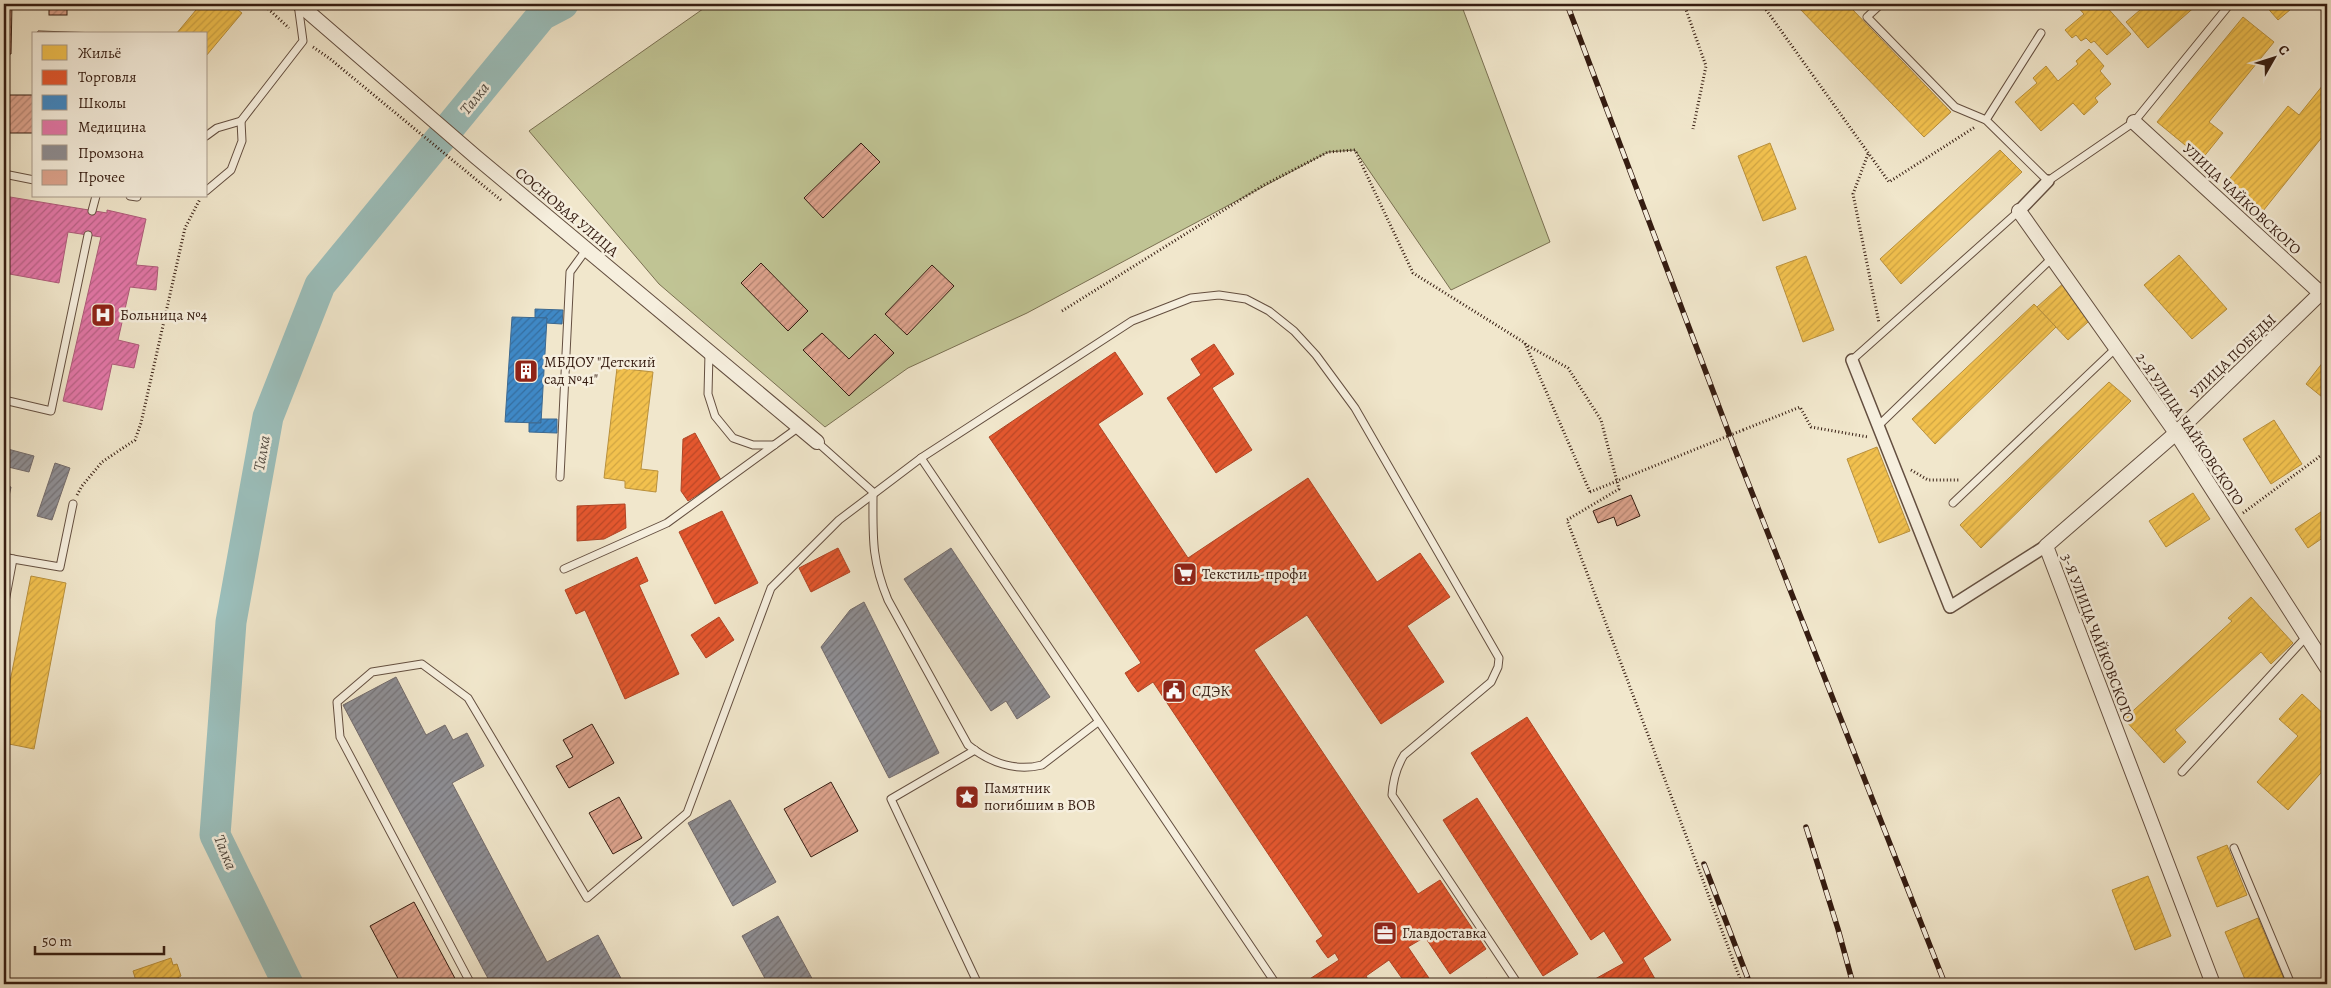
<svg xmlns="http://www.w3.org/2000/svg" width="2331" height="988" viewBox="0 0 2331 988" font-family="Alegreya,serif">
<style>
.garden{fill:#c0c494;stroke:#7a7052}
.homes{fill:url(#homes-hatch);stroke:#b9903c}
.shops{fill:url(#shops-hatch);stroke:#b04525}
.schools{fill:url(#schools-hatch);stroke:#3c688f}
.health{fill:url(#health-hatch);stroke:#af5c7b}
.industry{fill:url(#industry-hatch);stroke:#736b6b}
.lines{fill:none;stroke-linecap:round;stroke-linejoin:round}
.river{stroke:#9bbfbc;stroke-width:31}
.building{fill:url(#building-hatch);stroke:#351c11}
.service-casing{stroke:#644f40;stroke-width:9}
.pedestrian-casing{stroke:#644f40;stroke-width:14}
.minor-casing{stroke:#644f40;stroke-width:16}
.path{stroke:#351c11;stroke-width:3;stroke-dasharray:1 2.5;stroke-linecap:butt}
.service{stroke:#f6efde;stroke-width:7}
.pedestrian{stroke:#f6efde;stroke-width:11}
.minor{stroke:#f6efde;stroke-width:14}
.rail-casing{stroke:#351c11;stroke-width:5.5}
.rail{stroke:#f6efde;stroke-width:4;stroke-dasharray:11;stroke-linecap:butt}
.path-bridge{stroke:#351c11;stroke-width:3;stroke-dasharray:1 2.5;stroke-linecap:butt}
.labels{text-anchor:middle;stroke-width:5;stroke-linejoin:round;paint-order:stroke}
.street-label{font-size:15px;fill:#351c11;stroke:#f6efde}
.poi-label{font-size:15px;fill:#351c11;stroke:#f6efde;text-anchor:start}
.water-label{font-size:16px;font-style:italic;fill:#544d44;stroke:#f6efde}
</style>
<defs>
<pattern id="homes-hatch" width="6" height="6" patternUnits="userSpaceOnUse" patternTransform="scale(1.25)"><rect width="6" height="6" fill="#f2c14e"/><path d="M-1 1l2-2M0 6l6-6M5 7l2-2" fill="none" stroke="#d0a543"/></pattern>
<pattern id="shops-hatch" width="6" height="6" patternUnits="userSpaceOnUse" patternTransform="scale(1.25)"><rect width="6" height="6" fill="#e4572e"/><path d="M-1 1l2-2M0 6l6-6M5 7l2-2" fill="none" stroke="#ba4726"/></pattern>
<pattern id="schools-hatch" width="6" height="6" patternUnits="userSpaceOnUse" patternTransform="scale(1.25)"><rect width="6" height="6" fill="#3f88c5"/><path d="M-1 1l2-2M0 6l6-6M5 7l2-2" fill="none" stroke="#366e9f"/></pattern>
<pattern id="health-hatch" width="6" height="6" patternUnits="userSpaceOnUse" patternTransform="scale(1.25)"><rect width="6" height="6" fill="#e377a8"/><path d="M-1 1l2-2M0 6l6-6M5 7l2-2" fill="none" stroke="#b96187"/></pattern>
<pattern id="industry-hatch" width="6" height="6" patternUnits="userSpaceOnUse" patternTransform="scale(1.25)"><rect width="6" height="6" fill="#8d8d92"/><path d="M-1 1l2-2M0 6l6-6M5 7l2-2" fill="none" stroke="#747276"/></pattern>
<pattern id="building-hatch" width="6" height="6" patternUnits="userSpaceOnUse" patternTransform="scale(1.25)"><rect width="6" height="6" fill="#dea48e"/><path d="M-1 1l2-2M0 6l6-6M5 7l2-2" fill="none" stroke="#b58573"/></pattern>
</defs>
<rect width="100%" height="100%" fill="#f1e7cc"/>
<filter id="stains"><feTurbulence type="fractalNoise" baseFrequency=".004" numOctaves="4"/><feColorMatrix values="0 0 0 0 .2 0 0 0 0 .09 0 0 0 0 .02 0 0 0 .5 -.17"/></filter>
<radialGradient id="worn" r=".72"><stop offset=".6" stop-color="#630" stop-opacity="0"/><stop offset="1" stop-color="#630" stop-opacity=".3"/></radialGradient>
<polygon class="garden" points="710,4 1461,4 1550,242 1451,290 1355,150 1328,152 1027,313 908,368 825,427 659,284 529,131"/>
<g class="homes">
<polygon points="201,4 230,4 242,13 206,56 206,34 176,34"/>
<polygon points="1803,4 1859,4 1853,10 1951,112 1924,137 1799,8"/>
<polygon points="2075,4 2104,4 2131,34 2107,55 2094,41 2091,43 2086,38 2081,41 2076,35 2072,38 2065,30 2084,14"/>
<polygon points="2147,4 2198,4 2148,48 2126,22"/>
<polygon points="2264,4 2297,4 2278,20"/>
<polygon points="2243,17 2274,42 2209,122 2223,133 2202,159 2157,122"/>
<polygon points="2089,49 2104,66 2100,71 2111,84 2095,98 2098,102 2084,115 2073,103 2041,131 2015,102 2037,83 2033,78 2046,66 2058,81 2078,64 2076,61"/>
<polygon points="2327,80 2327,131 2263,211 2227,182 2288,106 2299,115"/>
<polygon points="1770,143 1796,209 1763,221 1738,156"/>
<polygon points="2000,150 2022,172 1901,284 1880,259"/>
<polygon points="2179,255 2227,309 2192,339 2144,285"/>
<polygon points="1806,256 1834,330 1803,342 1776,267"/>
<polygon points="2066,281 2098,313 2068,340 2037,307"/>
<polygon points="2034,304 2056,327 1935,444 1912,419"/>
<polygon points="2327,357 2327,401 2306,384"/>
<polygon points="617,368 653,372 641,469 658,471 656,492 625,488 625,481 604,478"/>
<polygon points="2109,382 2131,401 1981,548 1960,525"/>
<polygon points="2274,420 2302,464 2271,484 2243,439"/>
<polygon points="1877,447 1910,531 1879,543 1847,459"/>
<polygon points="2193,493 2210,519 2166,547 2149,521"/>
<polygon points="2327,508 2327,535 2308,548 2295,529"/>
<polygon points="31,576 66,583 34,749 4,743 4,712"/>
<polygon points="2251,597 2293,643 2271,664 2261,652 2175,730 2186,742 2164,763 2124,719 2232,621 2228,618"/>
<polygon points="2302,694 2327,717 2327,766 2288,810 2257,782 2298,736 2279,719"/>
<polygon points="2227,845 2247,895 2217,907 2197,857"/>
<polygon points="2148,876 2171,936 2135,950 2112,890"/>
<polygon points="2258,918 2286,984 2247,984 2225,932"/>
<polygon points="171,958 173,965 177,964 181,976 176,979 176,984 137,984 133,971"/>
</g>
<g class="shops">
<polygon points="1214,344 1234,374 1212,388 1252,450 1216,473 1167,398 1201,375 1191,359"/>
<polygon points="1115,352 1143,394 1098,424 1188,558 1308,478 1377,582 1420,553 1450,597 1407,626 1444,682 1381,724 1307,615 1254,650 1418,894 1440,880 1486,949 1450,974 1425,937 1408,947 1433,984 1406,984 1389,960 1366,976 1371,984 1307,984 1305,982 1339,960 1335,953 1328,958 1322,950 1316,941 1323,936 1153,682 1138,692 1132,684 1125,673 1141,663 989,437"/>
<polygon points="695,433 721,480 688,501 681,491 683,439"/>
<polygon points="625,504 626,528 604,539 577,541 577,506"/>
<polygon points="722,511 758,583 715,604 679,532"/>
<polygon points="838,548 850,572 811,592 799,568"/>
<polygon points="637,557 648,581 639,585 679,674 625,699 585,610 576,614 565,590"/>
<polygon points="719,617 734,640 706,658 691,635"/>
<polygon points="1527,717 1671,940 1643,958 1658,984 1586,984 1624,963 1604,931 1591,940 1471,753"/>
<polygon points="1477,798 1578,954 1543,976 1443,820"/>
<polygon points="1487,978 1491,984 1478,984"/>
</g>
<g class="schools">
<polygon points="535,309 563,310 562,324 546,323 547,318 535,318"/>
<polygon points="512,317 547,318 541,423 505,422"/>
<polygon points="541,419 557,419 557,433 529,432 529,423 541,423"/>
</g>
<polygon class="health" points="4,196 107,213 107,210 146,219 136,265 158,267 156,290 130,287 118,340 139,345 134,368 112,364 102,410 63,401 101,237 68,232 59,283 4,273"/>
<g class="industry">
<polygon points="4,448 34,456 29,472 4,466"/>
<polygon points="55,463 70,468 52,520 37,516"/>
<polygon points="4,485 11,487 7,506 4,505"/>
<polygon points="951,548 1050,697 1017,719 1006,701 991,711 904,579"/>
<polygon points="864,602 939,753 889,778 821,647 850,610"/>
<polygon points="396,677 426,735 445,725 453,740 467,733 484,766 452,783 547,962 598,935 624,984 491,984 343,705"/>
<polygon points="730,800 776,882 733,906 688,823"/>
<polygon points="778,916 815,984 768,984 742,936"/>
</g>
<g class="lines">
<polyline class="river" points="288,984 215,835 231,622 268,417 320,285 542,15 563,4"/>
</g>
<g class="building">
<polygon points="4,4 12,4 11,54 4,54"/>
<rect x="49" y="4" width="18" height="11"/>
<polygon points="38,31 101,33 101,34 37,34"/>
<rect x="4" y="95" width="30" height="38"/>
<polygon points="861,143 880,162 823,218 804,198"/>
<polygon points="761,263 808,311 788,331 741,283"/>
<polygon points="932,265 954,286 907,335 885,314"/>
<polygon points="822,333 849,359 875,334 894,353 849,396 803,350"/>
<polygon points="1631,495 1640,516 1617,526 1614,517 1598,523 1593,511"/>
<polygon points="592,724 614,763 569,788 556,766 573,757 563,740"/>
<polygon points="831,782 858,831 811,857 784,809"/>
<polygon points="619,797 642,838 613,854 589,813"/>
<polygon points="414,902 458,984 401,984 370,926"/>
</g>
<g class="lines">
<g class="service-casing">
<g id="service">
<polyline points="1881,4 1867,17 1955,107 1986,120 2048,181 2134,122 2230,4"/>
<polyline points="1986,120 2041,33"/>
<polyline points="206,136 217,128 241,121 303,41 298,4"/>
<polyline points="4,174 34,180"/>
<polyline points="206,191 231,170 242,141 241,121"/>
<polyline points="130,196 137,197"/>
<polyline points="92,211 96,196"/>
<polyline points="709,353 708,394 715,416 733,438 753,445 774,445"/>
<polyline points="1852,360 2019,211"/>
<polyline points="4,400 51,411 88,235"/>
<polyline points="1878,426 2053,257"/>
<path d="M817 442 873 492C873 536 871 559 888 600L968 745C989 762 1015 772 1042 765L1098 722"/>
<polyline points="921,458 1276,984"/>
<polyline points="560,477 570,272 586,250"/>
<polyline points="1953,503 2116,348"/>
<polyline points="4,557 13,559 4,607"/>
<polyline points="13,559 60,567 73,504"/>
<polyline points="564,569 667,523 799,427"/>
<polyline points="975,750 891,799 978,984"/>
<polyline points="2182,772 2306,637"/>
<polyline points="2234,848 2291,984"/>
<path d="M471 984 340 737 337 702 372 672 422 664 468 698 587 898 687 813 771 588 839 520 921 458 1132 321 1191 298 1219 295 1246 299 1269 311 1294 331 1316 355 1355 408 1499 658 1498 667 1491 682 1404 755C1396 768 1393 780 1392 795L1518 984"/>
</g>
</g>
<g class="pedestrian-casing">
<g id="pedestrian">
<polyline points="2019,211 2048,181"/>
<polyline points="1852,360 1950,607 2046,546"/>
</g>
</g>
<g class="minor-casing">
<g id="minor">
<polyline points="299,4 476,157 817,442"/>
<polyline points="2134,122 2327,299"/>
<polyline points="2019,211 2176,433 2327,668"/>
<polyline points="2213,984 2046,546 2176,433 2327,287"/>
</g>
</g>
<g class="path">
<polyline points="263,4 289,28"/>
<polyline points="1684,4 1706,66 1693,129"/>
<polyline points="1762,4 1889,182 1975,127"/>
<polyline points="313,47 329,58 502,201"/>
<polyline points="1868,154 1853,194 1879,323"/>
<polyline points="1062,311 1264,185 1328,152 1355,150 1413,273 1525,343 1590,492"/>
<polyline points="1525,344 1568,368 1601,420 1619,489 1567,520 1742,984"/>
<polyline points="1743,430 1800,407 1811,427 1868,437"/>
<polyline points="1911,470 1928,480 1960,480"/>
<polyline points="77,495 82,486 102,462 135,440 141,423 185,228 200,199"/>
<polyline points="2243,513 2327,451"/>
</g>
<use href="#service" class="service"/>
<use href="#pedestrian" class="pedestrian"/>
<use href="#minor" class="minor"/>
<g class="rail-casing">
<g id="rail">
<polyline points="1567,4 1736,452 1945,984"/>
<polyline points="1806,827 1838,929 1853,984"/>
<polyline points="1704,864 1750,984"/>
</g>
</g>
<use href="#rail" class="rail"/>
<polyline class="path-bridge" points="1590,492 1743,430"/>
</g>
<defs>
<g id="hospital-square" transform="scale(1.25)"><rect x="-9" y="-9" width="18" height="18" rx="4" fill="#8f2418" stroke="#f6efde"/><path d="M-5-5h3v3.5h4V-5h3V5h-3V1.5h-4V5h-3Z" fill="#fff"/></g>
<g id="building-square" transform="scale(1.25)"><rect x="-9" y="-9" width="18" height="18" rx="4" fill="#8f2418" stroke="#f6efde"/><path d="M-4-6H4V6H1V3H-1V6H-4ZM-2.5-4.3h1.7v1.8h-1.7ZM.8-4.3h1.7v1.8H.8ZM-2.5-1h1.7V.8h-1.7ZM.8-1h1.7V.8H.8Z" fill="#fff"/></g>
<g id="supermarket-square" transform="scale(1.25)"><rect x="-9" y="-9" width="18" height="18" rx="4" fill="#8f2418" stroke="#f6efde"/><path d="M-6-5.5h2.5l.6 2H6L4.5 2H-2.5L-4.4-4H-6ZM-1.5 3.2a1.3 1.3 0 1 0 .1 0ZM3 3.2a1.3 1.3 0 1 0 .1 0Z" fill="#fff"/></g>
<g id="civic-square" transform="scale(1.25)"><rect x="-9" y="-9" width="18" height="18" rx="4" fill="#8f2418" stroke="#f6efde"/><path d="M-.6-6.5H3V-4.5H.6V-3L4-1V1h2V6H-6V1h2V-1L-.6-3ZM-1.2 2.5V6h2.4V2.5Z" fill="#fff"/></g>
<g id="sight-square" transform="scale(1.25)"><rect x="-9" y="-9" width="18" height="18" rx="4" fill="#8f2418" stroke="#f6efde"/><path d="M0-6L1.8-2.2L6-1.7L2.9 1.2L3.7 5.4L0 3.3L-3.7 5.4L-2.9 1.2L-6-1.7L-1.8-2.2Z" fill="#fff"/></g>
<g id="office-square" transform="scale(1.25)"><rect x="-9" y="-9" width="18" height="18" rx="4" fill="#8f2418" stroke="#f6efde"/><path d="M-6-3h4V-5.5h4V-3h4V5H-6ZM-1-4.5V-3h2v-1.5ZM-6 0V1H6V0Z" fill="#fff"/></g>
</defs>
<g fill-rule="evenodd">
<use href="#hospital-square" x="103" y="315"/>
<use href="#building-square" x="526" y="371"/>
<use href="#supermarket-square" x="1185" y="574"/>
<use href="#civic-square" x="1174" y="691"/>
<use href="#sight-square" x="967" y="797"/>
<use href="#office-square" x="1385" y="933"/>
</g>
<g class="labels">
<g class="street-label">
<text transform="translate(2242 199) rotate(43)" y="5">УЛИЦА ЧАЙКОВСКОГО</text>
<text transform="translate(567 212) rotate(40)" y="5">СОСНОВАЯ УЛИЦА</text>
<text transform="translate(2233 356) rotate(-44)" y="5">УЛИЦА ПОБЕДЫ</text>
<text transform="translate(2190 429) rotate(56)" y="5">2-Я УЛИЦА ЧАЙКОВСКОГО</text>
<text transform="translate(2098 638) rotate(69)" y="5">3-Я УЛИЦА ЧАЙКОВСКОГО</text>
</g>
<g class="poi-label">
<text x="120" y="320">Больница №4</text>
<text x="544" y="367">МБДОУ "Детский<tspan x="544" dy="17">сад №41"</tspan></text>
<text x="1202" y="579">Текстиль-профи</text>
<text x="1192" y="696">СДЭК</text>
<text x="984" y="793">Памятник<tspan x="984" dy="17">погибшим в ВОВ</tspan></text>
<text x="1402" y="938">Главдоставка</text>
</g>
<g class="water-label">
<text transform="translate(474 98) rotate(-51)" y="6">Талка</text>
<text transform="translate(261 453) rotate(-80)" y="6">Талка</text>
<text transform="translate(226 852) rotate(68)" y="6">Талка</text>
</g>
</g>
<rect width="2331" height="988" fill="none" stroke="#f1e7cc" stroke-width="20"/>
<rect x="5" y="5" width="2321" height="978" fill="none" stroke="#351c11" stroke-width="2.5"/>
<rect x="10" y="10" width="2311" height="968" fill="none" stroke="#351c11"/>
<rect x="32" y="32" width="175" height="165" fill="#f6efde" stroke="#a99b8c"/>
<rect x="42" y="45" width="25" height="15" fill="#f2c14e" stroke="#a99b8c"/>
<text x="78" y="58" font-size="15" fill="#351c11">Жильё</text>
<rect x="42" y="70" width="25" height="15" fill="#e4572e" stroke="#a99b8c"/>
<text x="78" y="82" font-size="15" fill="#351c11">Торговля</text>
<rect x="42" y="95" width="25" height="15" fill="#3f88c5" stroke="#a99b8c"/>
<text x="78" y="108" font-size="15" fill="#351c11">Школы</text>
<rect x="42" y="120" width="25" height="15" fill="#e377a8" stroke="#a99b8c"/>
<text x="78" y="132" font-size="15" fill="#351c11">Медицина</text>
<rect x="42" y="145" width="25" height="15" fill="#8d8d92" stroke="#a99b8c"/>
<text x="78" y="158" font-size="15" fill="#351c11">Промзона</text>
<rect x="42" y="170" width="25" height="15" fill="#dea48e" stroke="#a99b8c"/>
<text x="78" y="182" font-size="15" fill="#351c11">Прочее</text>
<g transform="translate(2274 58) rotate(51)" stroke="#f6efde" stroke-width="4" paint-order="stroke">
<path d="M0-4L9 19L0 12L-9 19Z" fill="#351c11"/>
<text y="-8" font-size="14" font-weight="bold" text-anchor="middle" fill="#351c11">С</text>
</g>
<path d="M35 946v8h129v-8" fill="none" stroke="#351c11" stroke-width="2.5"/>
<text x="42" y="946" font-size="15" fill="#351c11" stroke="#f6efde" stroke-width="4" paint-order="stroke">50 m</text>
<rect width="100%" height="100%" filter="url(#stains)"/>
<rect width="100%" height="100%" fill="url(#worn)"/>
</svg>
